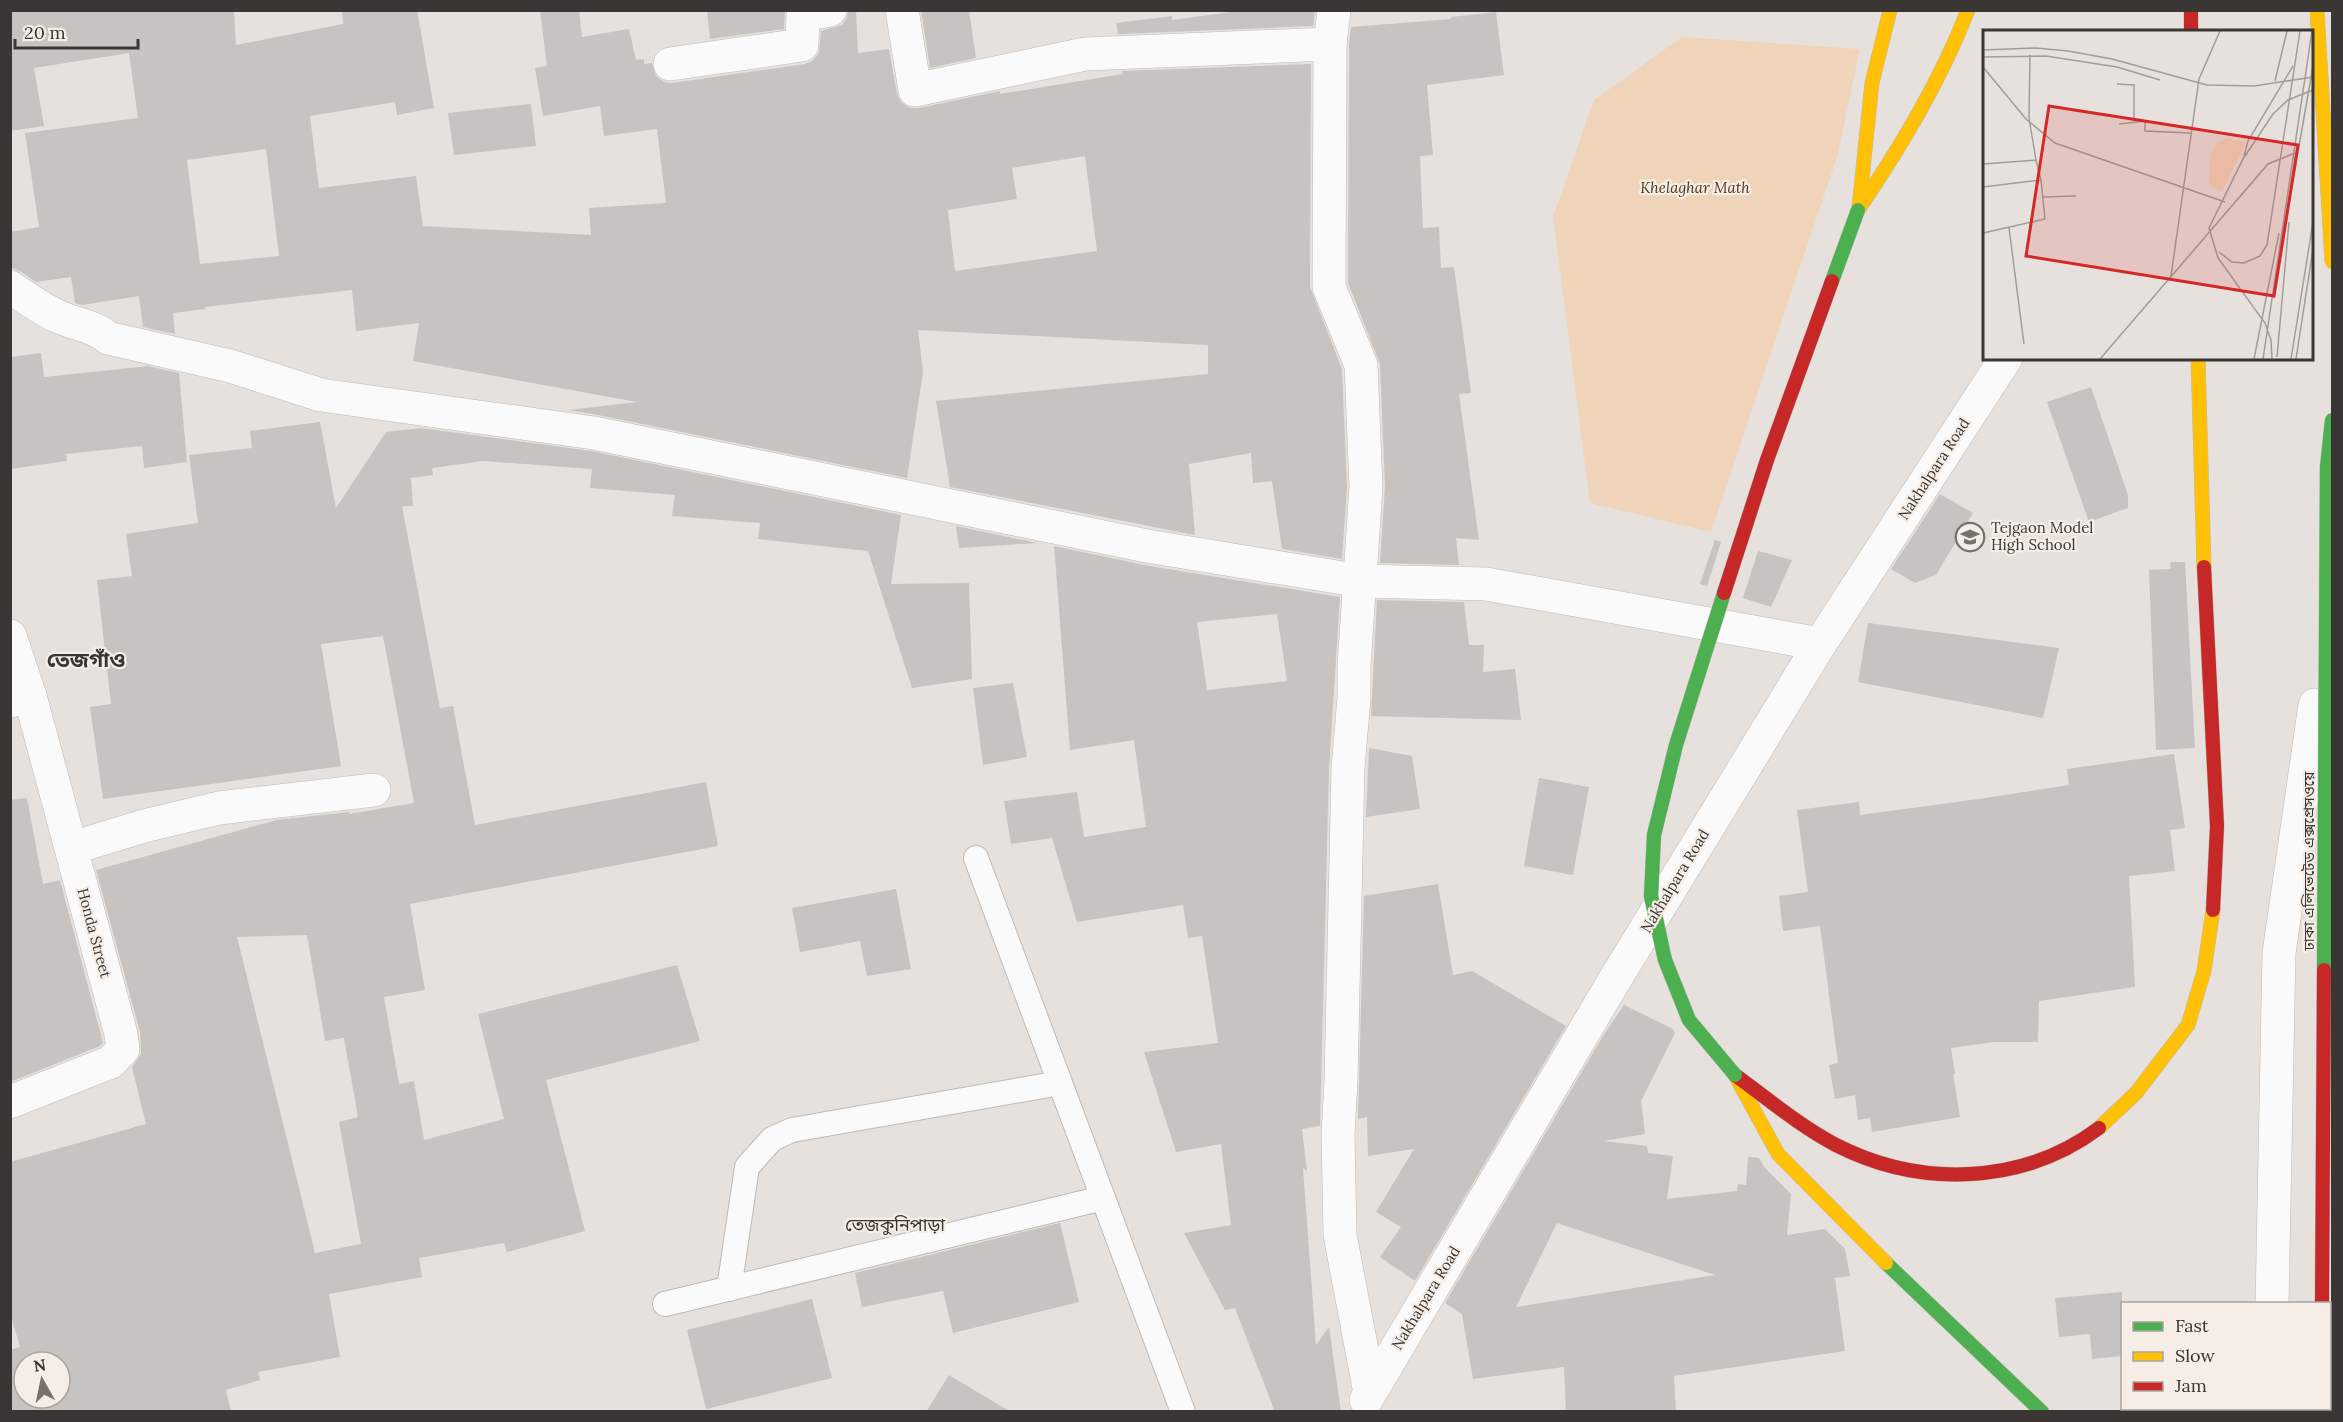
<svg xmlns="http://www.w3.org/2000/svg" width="2343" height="1422" viewBox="0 0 2343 1422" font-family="Lora,'Noto Sans Bengali',serif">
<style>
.green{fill:#efd4b9}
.building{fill:#c7c3c0;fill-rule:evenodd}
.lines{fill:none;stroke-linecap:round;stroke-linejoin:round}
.lane-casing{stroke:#bdbab7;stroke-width:26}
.street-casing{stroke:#bdbab7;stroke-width:34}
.fast-casing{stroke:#bdbab7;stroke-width:15}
.slow-casing{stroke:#bdbab7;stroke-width:15}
.jam-casing{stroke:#bdbab7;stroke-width:15}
.lane{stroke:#fbfafa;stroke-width:24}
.street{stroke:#fbfafa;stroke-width:33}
.fast{stroke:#4caf50;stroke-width:14}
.slow{stroke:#ffc107;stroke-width:14}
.jam{stroke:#c62828;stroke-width:14}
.fast-bridge-casing{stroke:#bdbab7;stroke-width:15;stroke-linecap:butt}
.slow-bridge-casing{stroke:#bdbab7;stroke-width:15;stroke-linecap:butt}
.jam-bridge-casing{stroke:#bdbab7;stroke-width:15;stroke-linecap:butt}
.fast-bridge{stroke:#4caf50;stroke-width:14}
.slow-bridge{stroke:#ffc107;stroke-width:14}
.jam-bridge{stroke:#c62828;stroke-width:14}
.labels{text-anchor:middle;stroke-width:4.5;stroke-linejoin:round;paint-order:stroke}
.park-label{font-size:15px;font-style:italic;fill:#523717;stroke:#f6eee6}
.street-label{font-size:15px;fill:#393633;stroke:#f6eee6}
.poi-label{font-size:15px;fill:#393633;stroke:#f6eee6;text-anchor:start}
.quarter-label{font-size:18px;fill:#393633;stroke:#f6eee6}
.district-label{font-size:21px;font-weight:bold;fill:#393633;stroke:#f6eee6}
.inset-road{fill:none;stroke:#a19d98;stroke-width:1.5}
.view{fill:#d62828;fill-opacity:0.15;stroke:#d62828;stroke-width:3}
.inset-edge{fill:none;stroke:#393633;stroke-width:3}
</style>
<rect width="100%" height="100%" fill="#e6e1dc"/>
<polygon class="green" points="1682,37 1860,49 1838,154 1711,532 1590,503 1553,217 1594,100"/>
<g class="building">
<path d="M10 10H234L236 45 343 24 342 10H417L434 108 397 115 395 102 310 116 319 188 416 176 423 226 591 235 589 208 666 203 657 129 604 136 600 106 543 116 535 68 547 66 540 10H579L582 37 629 29 636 60 644 59V64L652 63 656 76 664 82 672 83 805 64 812 61 819 53 821 31 842 25 847 17 848 10H856L858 53 889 49 897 94 901 102 910 108H919L1000 91V94L1123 74 1122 71 1311 64 1310 287 1342 369 1347 487 1342 559 1282 549 1272 481 1253 483 1251 453 1189 464 1195 535 950 487 936 401 1208 374V345L918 330 923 372 907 478 598 415 568 410 637 402 413 361 419 323 356 331 352 290 205 307V309L173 313 175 334 143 327 139 296 82 305 75 303 71 277 36 282 20 271 11 268 10 232 39 227 25 133 138 118 129 53 34 68 44 126 10 131ZM266 149 279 256 200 264 187 160ZM1085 156 1097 251 955 271 948 210 1017 199 1012 168Z"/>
<polygon points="707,10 785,10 784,29 710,39"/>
<polygon points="921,10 969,10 976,58 930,68"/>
<polygon points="1246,10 1315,10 1313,26 1118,34 1116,23 1172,16 1172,20"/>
<polygon points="1496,12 1504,75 1427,85 1433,155 1420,156 1423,228 1439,227 1441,268 1454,267 1471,393 1459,394 1479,540 1456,538 1459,565 1380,563 1385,486 1380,364 1348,283 1349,45 1351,27 1451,19 1451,17"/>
<polygon points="531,104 536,146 454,155 448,113"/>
<polygon points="41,353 44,377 148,366 179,373 187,462 144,468 142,446 66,454 67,461 10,469 10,357"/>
<polygon points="2091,387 2128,495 2128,508 2089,522 2047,402"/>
<path d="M320 422 336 508 386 432 421 428 591 451 901 515 891 584 969 583 972 679 912 688 868 551 758 539 760 523 672 516 675 495 590 488 592 469 484 461 432 468 433 475 411 478 413 506H402L440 708 453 706 475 825 706 782 718 846 410 904 425 990 384 997 399 1084 414 1081 424 1140 504 1119 478 1014 677 965 700 1041 546 1080 585 1231 507 1252 504 1243 419 1258 422 1277 329 1294 340 1357 258 1372 260 1380 226 1390 231 1412H10V1350L20 1347 10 1313V1162L146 1124 132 1067 141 1054 140 1032 96 870 277 820 349 812V814L414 803 383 636 321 644 341 766 103 799 90 707 111 704 97 580 132 576 126 534 198 523 189 455 252 448 250 431ZM307 935 325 1041 344 1038 358 1117 339 1122 361 1244 315 1253 237 937ZM24 1362H60V1398H24Z"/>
<polygon points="1940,494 1973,513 1936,575 1915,583 1891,569"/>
<polygon points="956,526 1037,543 959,548"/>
<polygon points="1715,540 1721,542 1707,586 1700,584"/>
<path d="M1054 546 1144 565 1340 597 1329 768 1320 1126 1302 1129 1307 1171 1303 1168 1316 1345 1329 1327 1341 1412H1275L1235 1308 1225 1310 1184 1233 1231 1225 1221 1144 1176 1152 1144 1052 1218 1043 1202 936 1188 938 1183 905 1077 922 1052 838 1011 844 1004 801 1077 792 1084 837 1146 827 1134 740 1070 750ZM1277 614 1287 681 1207 690 1197 622Z"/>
<polygon points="1758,551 1792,560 1771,607 1743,598"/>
<polygon points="2170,562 2185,562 2195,748 2156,750 2149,570 2171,569"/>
<polygon points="1377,600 1464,602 1469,645 1484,645 1483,672 1515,669 1521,720 1371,716"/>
<polygon points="1868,623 2059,648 2043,718 1858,682"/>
<polygon points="1013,683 1027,757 983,765 973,688"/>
<polygon points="1369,748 1412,756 1420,809 1366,817"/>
<polygon points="2174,754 2185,828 2170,830 2175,871 2129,876 2135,987 2039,1001 2038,1042 1994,1042 1951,1048 1955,1074 1953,1074 1960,1117 1872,1132 1870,1118 1858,1120 1855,1095 1835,1099 1829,1065 1838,1063 1820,926 1783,931 1779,896 1808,892 1797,810 1859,802 1860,815 1978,799 2069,785 2067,769"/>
<polygon points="1539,778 1589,787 1573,875 1524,866"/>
<polygon points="27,798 43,884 60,880 103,1043 100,1046 10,1082 10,800"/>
<polygon points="1438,884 1453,975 1472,971 1566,1026 1415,1281 1380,1257 1401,1227 1376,1212 1414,1149 1368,1156 1367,1117 1358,1119 1364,896"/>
<polygon points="896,889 911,969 867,976 860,941 800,952 792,908"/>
<path d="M1624 1005 1673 1029 1675 1033 1641 1101 1645 1134 1604 1141 1647 1146 1648 1153 1673 1156 1667 1199 1737 1191 1738 1184 1746 1185 1748 1157 1759 1158 1764 1167 1791 1194 1787 1235 1825 1229 1845 1249 1850 1276 1835 1278 1845 1351 1674 1376 1676 1412H1566L1564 1367 1473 1379 1462 1314 1445 1303 1603 1036ZM1557 1223 1715 1275 1516 1307Z"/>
<polygon points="1060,1223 1079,1302 953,1333 943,1291 862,1307 855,1273"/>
<polygon points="2122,1292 2122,1356 2092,1359 2090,1334 2059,1337 2055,1298"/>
<polygon points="812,1299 832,1378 706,1409 687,1330"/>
<polygon points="949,1375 1011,1412 926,1412"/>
</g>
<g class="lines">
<g class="lane-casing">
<g id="lane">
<polyline points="976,858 1183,1412"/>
<polyline points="729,1289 747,1167 772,1139 792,1130 1060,1083"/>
<polyline points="665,1304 1103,1198"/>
</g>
</g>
<g class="street-casing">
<g id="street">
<polyline points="902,10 915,90 1085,54 1330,44"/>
<polyline points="1334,10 1330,44 1329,287 1361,365 1366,487 1354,666 1354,698 1348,768 1341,1081 1338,1134 1340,1235 1370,1393"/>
<polyline points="670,64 802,45 803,15 830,10"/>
<path d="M10 287C28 299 44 311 64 319 80 325 95 327 108 338L230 366 321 395 594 433 1147 546 1361 581 1486 584 1820 644"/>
<polyline points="10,636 30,696 10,701"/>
<polyline points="72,848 144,826 219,808 374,790"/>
<polyline points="10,1102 111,1062 123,1049 121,1034 30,696"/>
<polyline points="2272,1304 2279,953 2315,705"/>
<polyline points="1366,1400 1614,981 1820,644 2006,358"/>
<polyline points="2269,1412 2269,1408"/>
</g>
</g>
<g class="fast-casing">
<g id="fast">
<polyline points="1886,1263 2042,1412"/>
<polyline points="2322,1408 2322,1412"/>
</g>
</g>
<g class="slow-casing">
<g id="slow">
<polyline points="1859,207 1872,83 1890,10"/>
<path d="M1858 210C1901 146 1940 82 1968 10"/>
<polyline points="2198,358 2204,567"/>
<polyline points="1737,1079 1778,1154 1886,1263"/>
<polyline points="2099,1128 2136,1093 2188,1025 2204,971 2213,910"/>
</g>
</g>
<g class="jam-casing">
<g id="jam">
<polyline points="2191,10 2191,32"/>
<polyline points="2204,567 2217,826 2213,910"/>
<path d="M1735 1075C1768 1099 1800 1126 1836 1145 1920 1188 2023 1185 2099 1128"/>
</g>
</g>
<use href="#lane" class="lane"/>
<use href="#street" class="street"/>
<use href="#fast" class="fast"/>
<use href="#slow" class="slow"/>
<use href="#jam" class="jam"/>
<g class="fast-bridge-casing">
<g id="fast-bridge">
<polyline points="1832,281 1858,210"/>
<polyline points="1724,593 1676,745 1654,835 1651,896 1665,960 1689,1020 1735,1075"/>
<polyline points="2324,970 2327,467 2332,420"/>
</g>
</g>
<g class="slow-bridge-casing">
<polyline id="slow-bridge" points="2317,10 2332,262"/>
</g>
<g class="jam-bridge-casing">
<g id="jam-bridge">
<polyline points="1724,593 1767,460 1832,281"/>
<polyline points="2322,1304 2324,970"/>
</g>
</g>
<use href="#fast-bridge" class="fast-bridge"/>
<use href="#slow-bridge" class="slow-bridge"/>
<use href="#jam-bridge" class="jam-bridge"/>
</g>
<defs>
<g id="school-ring" transform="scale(1.5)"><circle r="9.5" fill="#f6eee6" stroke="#76726e" stroke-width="1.5"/><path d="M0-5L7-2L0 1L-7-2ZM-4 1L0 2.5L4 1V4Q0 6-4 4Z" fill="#76726e"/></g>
</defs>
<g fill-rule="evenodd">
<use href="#school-ring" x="1970" y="537"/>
</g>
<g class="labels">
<g class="park-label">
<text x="1695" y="193">Khelaghar Math</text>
</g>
<g class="street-label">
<text transform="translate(1934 469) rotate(-57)" y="5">Nakhalpara Road</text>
<text transform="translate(2309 861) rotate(-90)" y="5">ঢাকা এলিভেটেড এক্সপ্রেসওয়ে</text>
<text transform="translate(1675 881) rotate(-59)" y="5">Nakhalpara Road</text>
<text transform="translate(94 933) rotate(75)" y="5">Honda Street</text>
<text transform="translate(1426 1298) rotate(-59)" y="5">Nakhalpara Road</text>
</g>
<g class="poi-label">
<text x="1991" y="533">Tejgaon Model<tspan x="1991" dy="17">High School</tspan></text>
</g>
<g class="quarter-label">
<text x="895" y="1231">তেজকুনিপাড়া</text>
</g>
<g class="district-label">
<text x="86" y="667">তেজগাঁও</text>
</g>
</g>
<g transform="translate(1983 30)">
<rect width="330" height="330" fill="#e6e1dc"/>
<path d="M244 108 263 112 239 161 226 156 227 125 234 113Z" fill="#efd4b9"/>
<path class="inset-road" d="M0 20 53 18 85 21 129 29 224 55 271 56 330 47M0 27 63 26 134 37 177 50M0 37 43 89 72 113 242 172M292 51 304 1M134 54 151 55V91M136 94 162 91V101L207 103M261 126 265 111 310 36M0 134 53 130 46 88 47 25M0 157 58 150 53 130M308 162 330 36M60 167 93 166M26 198 41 314M0 203 62 189 58 150M236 222 249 232 261 233 277 226 284 215 317 1M188 246 216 49 237 1M294 327 306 192M117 329 285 134 312 123M271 329 296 203M280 329 329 1M289 329 288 310 282 293 235 228 226 198 260 129 290 84 305 70 330 60M308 329 330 192M313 329 330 219"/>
<path class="view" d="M66 76 315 115 291 266 43 226Z"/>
<rect width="330" height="330" class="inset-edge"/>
</g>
<rect width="2343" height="1422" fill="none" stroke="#393633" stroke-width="24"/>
<rect x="2121" y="1302" width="210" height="108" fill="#f6eee6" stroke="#aaa49e" stroke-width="1.5"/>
<rect x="2133" y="1322" width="30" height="9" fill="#4caf50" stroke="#aaa49e" stroke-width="1.5"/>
<text x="2175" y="1332" font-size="18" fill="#393633">Fast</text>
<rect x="2133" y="1352" width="30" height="9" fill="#ffc107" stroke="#aaa49e" stroke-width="1.5"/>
<text x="2175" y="1362" font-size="18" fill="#393633">Slow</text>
<rect x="2133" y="1382" width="30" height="9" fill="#c62828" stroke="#aaa49e" stroke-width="1.5"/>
<text x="2175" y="1392" font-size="18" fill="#393633">Jam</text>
<g transform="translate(42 1380) rotate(351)"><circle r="28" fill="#f6eee6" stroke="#aaa49e" stroke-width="1.5"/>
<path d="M0-4.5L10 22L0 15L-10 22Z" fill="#76726e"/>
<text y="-9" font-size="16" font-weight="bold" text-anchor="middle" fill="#393633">N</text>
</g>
<path d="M15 39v9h123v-9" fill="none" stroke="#393633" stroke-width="3"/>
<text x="24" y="39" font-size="18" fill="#393633" stroke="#f6eee6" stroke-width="4.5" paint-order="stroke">20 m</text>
</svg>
